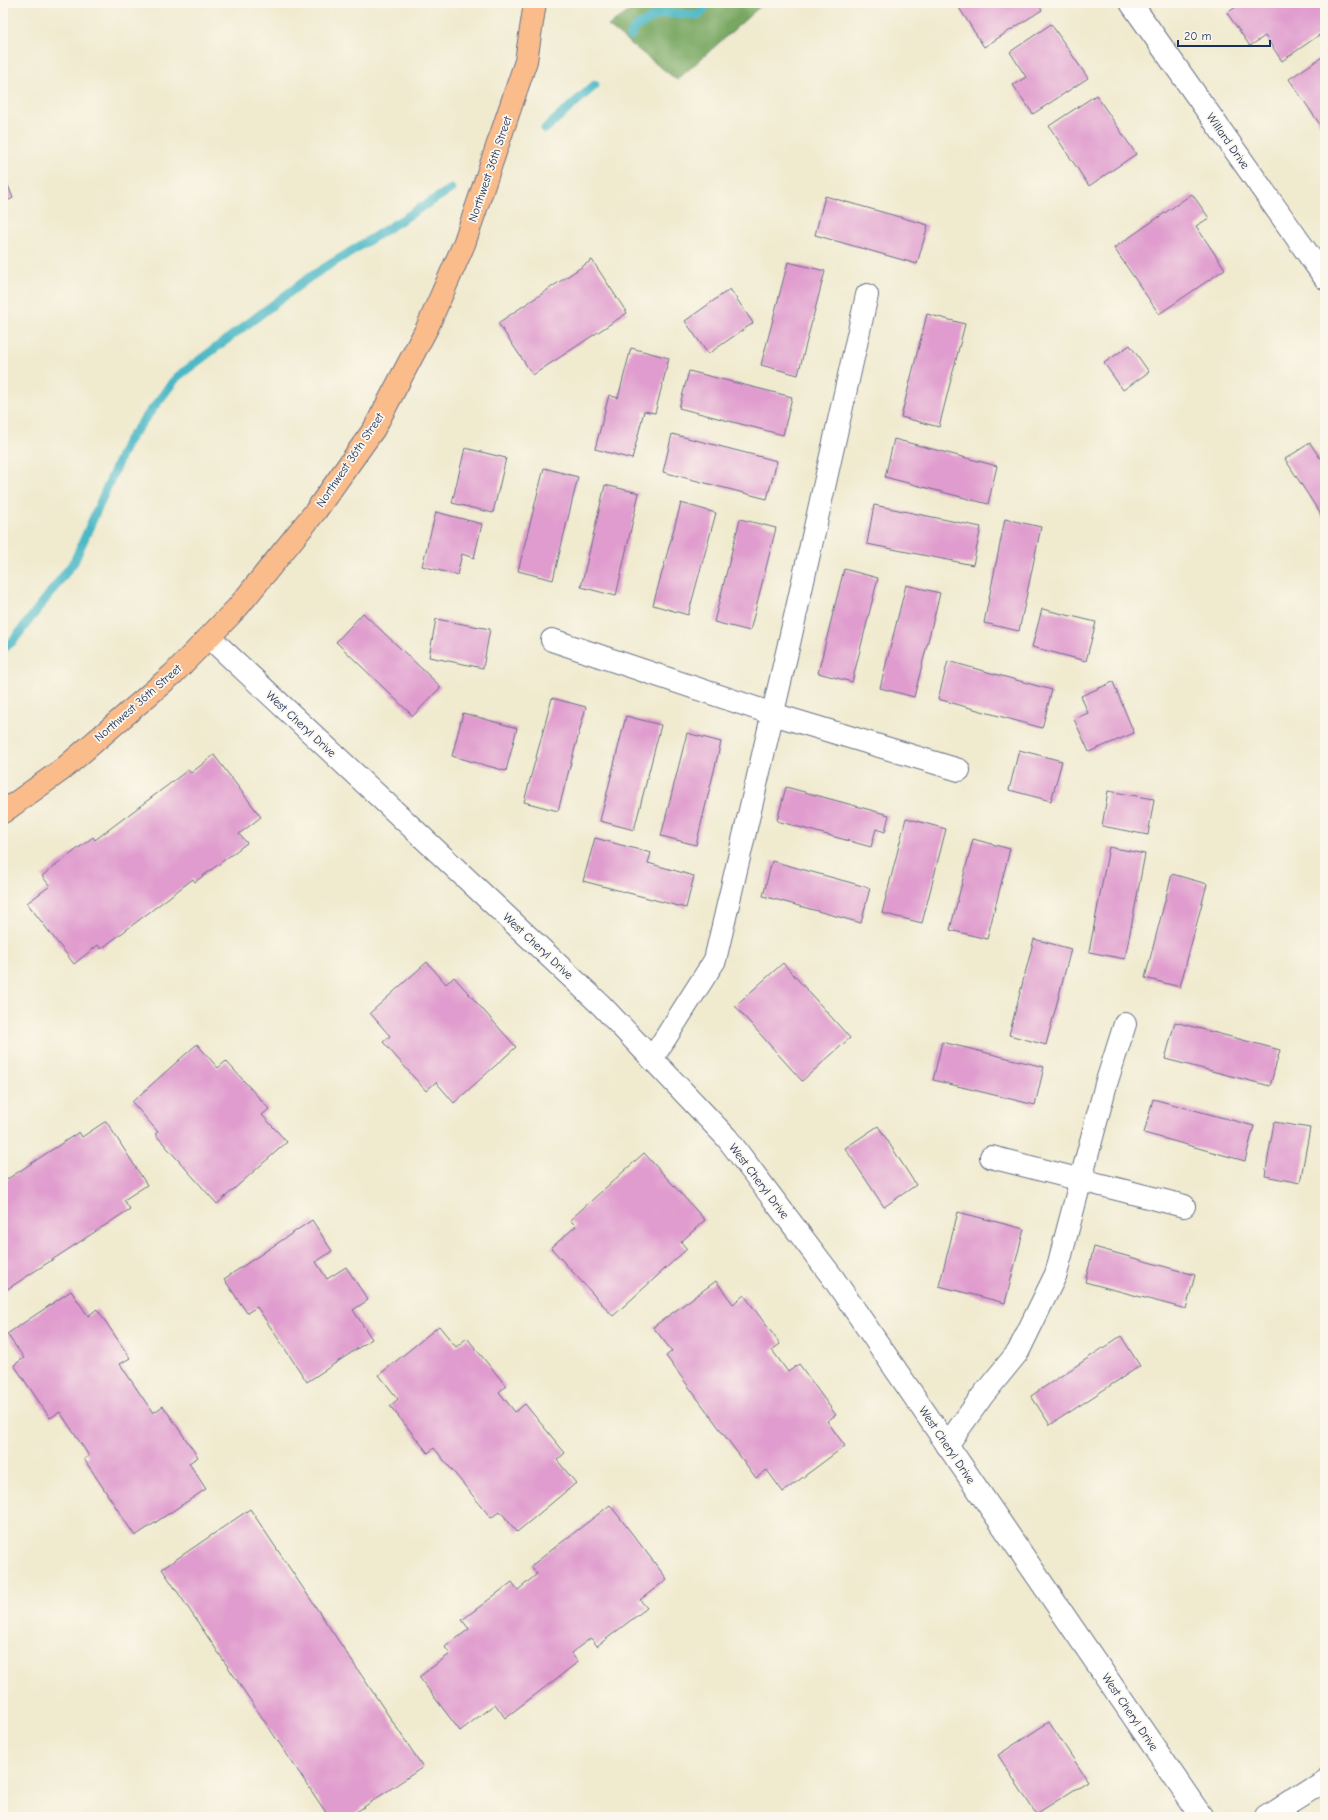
<svg xmlns="http://www.w3.org/2000/svg" width="1328" height="1820" viewBox="0 0 1328 1820" font-family="'Comic Neue',sans-serif">
<style>
.forest{fill:#78a762;stroke:#4a6b60}
.lines{fill:none;stroke-linecap:round;stroke-linejoin:round}
.stream{stroke:#4bb8c6;stroke-width:9}
.building{fill:#e09cce}
.minor-casing{stroke:#667086;stroke-width:24}
.major-casing{stroke:#667086;stroke-width:24}
.minor{stroke:#fff;stroke-width:22}
.major{stroke:#fabc8b;stroke-width:22}
.labels{text-anchor:middle;stroke-width:3.5;stroke-linejoin:round;paint-order:stroke}
.street-label{font-size:12px;fill:#1b2f5e;stroke:#fbf7ec}
</style>
<rect width="100%" height="100%" fill="#fbf7ec"/>
<filter id="ink" filterUnits="userSpaceOnUse"><feTurbulence type="fractalNoise" baseFrequency=".025" numOctaves="2"/><feDisplacementMap in="SourceGraphic" scale="8" xChannelSelector="R" yChannelSelector="G"/><feConvolveMatrix kernelMatrix="1 2 1 2 8 2 1 2 1" color-interpolation-filters="sRGB"/></filter>
<filter id="wash" filterUnits="userSpaceOnUse"><feTurbulence type="fractalNoise" baseFrequency=".012" numOctaves="4" result="noise"/><feDisplacementMap in="SourceGraphic" scale="16" xChannelSelector="R" yChannelSelector="G"/><feGaussianBlur stdDeviation="0.9" result="paint"/><feColorMatrix in="noise" values="0 0 0 0 0 0 0 0 0 0 0 0 0 0 0 0 0 1.4 0 .05"/><feComposite in="paint" operator="in"/></filter>
<g filter="url(#wash)">
<rect width="100%" height="100%" fill="#f0eacf"/>
<polygon class="forest" points="641,3 764,3 677,80 608,26"/>
<g class="lines">
<g class="stream">
<polyline points="630,36 635,28 661,13 699,15 708,3"/>
<polyline points="545,129 595,85"/>
<polyline points="3,649 13,641 74,562 127,442 177,377 310,277 451,189"/>
</g>
</g>
<g id="blocks">
<g class="building">
<polygon points="956,3 1037,3 1042,10 984,47"/>
<polygon points="1242,3 1317,3 1325,14 1325,31 1282,61 1265,36 1250,46 1227,13"/>
<polygon points="1051,24 1088,78 1033,114 1013,85 1026,77 1010,52"/>
<polygon points="1325,55 1325,132 1289,79"/>
<polygon points="1096,95 1136,154 1089,186 1049,126"/>
<polygon points="3,173 13,198 3,203"/>
<polygon points="1192,194 1209,218 1196,226 1225,269 1159,314 1114,248"/>
<polygon points="825,196 928,225 917,264 815,235"/>
<polygon points="592,260 627,313 533,375 498,323"/>
<polygon points="788,262 825,271 798,375 761,365"/>
<polygon points="730,289 753,323 708,354 685,321"/>
<polygon points="927,314 965,324 939,427 901,417"/>
<polygon points="1130,345 1149,372 1123,390 1104,363"/>
<polygon points="631,348 669,358 655,413 644,411 632,459 595,449 609,395 618,398"/>
<polygon points="689,371 792,397 783,435 679,408"/>
<polygon points="672,434 777,461 767,499 663,472"/>
<polygon points="894,439 997,466 988,504 885,477"/>
<polygon points="1310,443 1320,458 1325,455 1325,521 1285,459"/>
<polygon points="465,448 506,458 493,513 452,503"/>
<polygon points="544,468 578,477 553,580 518,571"/>
<polygon points="605,485 639,493 616,596 581,587"/>
<polygon points="681,503 716,513 688,615 653,605"/>
<polygon points="874,505 981,527 973,565 867,544"/>
<polygon points="436,512 482,524 474,558 462,554 457,575 422,566"/>
<polygon points="740,519 776,528 750,631 714,622"/>
<polygon points="1005,519 1041,527 1019,631 984,623"/>
<polygon points="844,569 878,578 852,682 818,673"/>
<polygon points="906,585 940,593 914,697 880,688"/>
<polygon points="1042,609 1096,622 1086,661 1032,647"/>
<polygon points="363,613 441,687 413,716 336,642"/>
<polygon points="436,619 490,629 483,668 429,657"/>
<polygon points="948,661 1052,690 1042,728 938,699"/>
<polygon points="1113,682 1134,733 1089,752 1074,719 1088,713 1081,696"/>
<polygon points="552,698 586,707 558,811 524,802"/>
<polygon points="463,713 517,728 506,771 452,756"/>
<polygon points="626,716 661,725 634,830 600,821"/>
<polygon points="687,733 721,742 696,845 661,836"/>
<polygon points="1019,750 1062,761 1051,801 1009,790"/>
<polygon points="214,755 261,817 239,834 247,843 195,882 193,879 101,949 98,945 74,964 27,903 50,886 42,876 93,837 95,840 188,770 191,773"/>
<polygon points="786,787 889,815 885,832 876,829 871,847 777,821"/>
<polygon points="1108,791 1154,799 1148,835 1102,826"/>
<polygon points="906,818 946,829 922,923 882,913"/>
<polygon points="595,838 651,853 648,863 694,876 686,908 583,881"/>
<polygon points="973,839 1010,849 987,939 950,930"/>
<polygon points="1109,847 1145,854 1125,959 1089,952"/>
<polygon points="772,861 870,888 861,923 763,896"/>
<polygon points="1172,874 1207,884 1180,987 1145,978"/>
<polygon points="1034,939 1071,949 1046,1045 1009,1035"/>
<polygon points="427,962 446,984 454,977 516,1047 454,1103 436,1082 426,1091 383,1042 390,1036 370,1013"/>
<polygon points="783,963 850,1038 802,1081 735,1006"/>
<polygon points="1175,1022 1280,1050 1270,1086 1165,1059"/>
<polygon points="942,1042 1044,1067 1035,1105 933,1080"/>
<polygon points="197,1044 218,1068 226,1061 269,1109 262,1115 287,1142 217,1204 155,1134 158,1132 132,1102"/>
<polygon points="1153,1099 1254,1126 1245,1161 1144,1133"/>
<polygon points="106,1121 147,1185 124,1200 130,1209 3,1292 3,1182 79,1132 82,1137"/>
<polygon points="1274,1122 1310,1128 1300,1183 1265,1176"/>
<polygon points="878,1126 916,1185 884,1207 845,1148"/>
<polygon points="644,1153 705,1220 681,1242 687,1249 613,1316 551,1248 576,1226 570,1220"/>
<polygon points="958,1212 1024,1229 1005,1303 939,1286"/>
<polygon points="312,1220 332,1251 316,1262 327,1279 346,1267 368,1300 353,1310 372,1339 307,1382 257,1307 247,1313 224,1279"/>
<polygon points="1094,1247 1195,1275 1186,1309 1085,1282"/>
<polygon points="716,1281 733,1304 744,1295 780,1344 772,1350 788,1372 799,1364 836,1415 827,1421 845,1446 783,1492 767,1470 756,1478 666,1356 672,1351 653,1327"/>
<polygon points="71,1291 88,1316 97,1309 130,1358 120,1364 153,1413 163,1406 198,1457 189,1463 206,1489 135,1536 84,1459 89,1456 60,1412 50,1418 14,1365 24,1358 7,1334"/>
<polygon points="439,1326 456,1347 467,1338 506,1386 499,1392 515,1412 525,1404 565,1453 557,1460 576,1483 517,1532 500,1511 491,1518 434,1448 428,1453 390,1406 398,1399 379,1375"/>
<polygon points="1121,1336 1140,1366 1050,1425 1031,1396"/>
<polygon points="610,1505 667,1579 640,1600 647,1608 597,1646 591,1638 571,1653 578,1662 505,1718 495,1704 460,1731 419,1677 450,1654 445,1647 469,1629 462,1620 512,1582 518,1590 537,1574 531,1566"/>
<polygon points="250,1509 423,1767 349,1817 329,1817 162,1569"/>
<polygon points="1049,1722 1088,1781 1036,1814 998,1755"/>
</g>
</g>
</g>
<g filter="url(#ink)">
<use href="#blocks" fill-opacity="0" stroke="#667086" stroke-width="1"/>
<g class="lines">
<g class="minor-casing">
<g id="minor">
<polyline points="1131,3 1325,278"/>
<polyline points="209,637 601,1005 727,1138 833,1278 1202,1817"/>
<polyline points="552,640 773,714 959,770"/>
<polyline points="652,1059 715,960 788,648 867,295"/>
<polyline points="991,1157 1184,1206"/>
<polyline points="947,1445 983,1395 1018,1352 1056,1274 1106,1084 1125,1024"/>
<polyline points="1267,1817 1325,1780"/>
</g>
</g>
<g class="major-casing">
<polyline id="major" points="3,812 63,769 173,674 209,637 238,607 315,512 374,429 427,328 464,244 526,61 535,3"/>
</g>
<use href="#minor" class="minor"/>
<use href="#major" class="major"/>
</g>
</g>
<g class="labels">
<g class="street-label">
<text transform="translate(1228 141) rotate(55)" y="4">Willard Drive</text>
<text transform="translate(490 169) rotate(-71)" y="4">Northwest 36th Street</text>
<text transform="translate(350 460) rotate(-56)" y="4">Northwest 36th Street</text>
<text transform="translate(138 703) rotate(-41)" y="4">Northwest 36th Street</text>
<text transform="translate(301 724) rotate(43)" y="4">West Cheryl Drive</text>
<text transform="translate(538 946) rotate(43)" y="4">West Cheryl Drive</text>
<text transform="translate(759 1181) rotate(53)" y="4">West Cheryl Drive</text>
<text transform="translate(947 1445) rotate(56)" y="4">West Cheryl Drive</text>
<text transform="translate(1130 1712) rotate(56)" y="4">West Cheryl Drive</text>
</g>
</g>
<rect width="1328" height="1820" fill="none" stroke="#fbf7ec" stroke-width="16"/>
<path d="M1178 40v6h92v-6" fill="none" stroke="#1b2f5e" stroke-width="2"/>
<text x="1184" y="40" font-size="12" fill="#1b2f5e" stroke="#fbf7ec" stroke-width="3" paint-order="stroke">20 m</text>
</svg>
